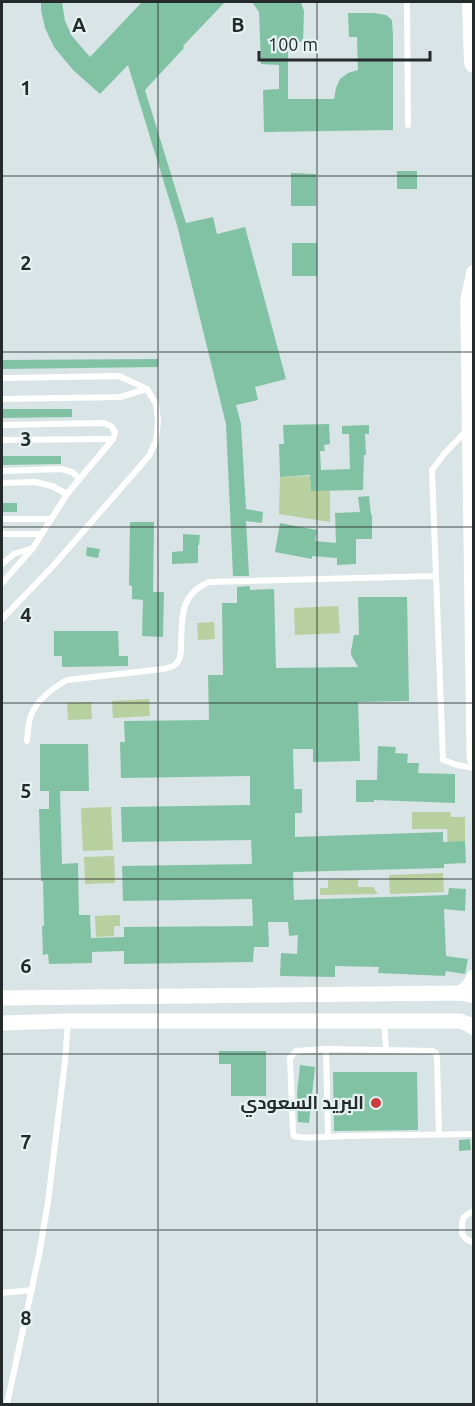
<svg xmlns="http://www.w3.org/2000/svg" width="475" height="1406" viewBox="0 0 475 1406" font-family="Ubuntu,Cairo,sans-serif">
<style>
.green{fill:#b8cf9f}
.building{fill:#82c2a4}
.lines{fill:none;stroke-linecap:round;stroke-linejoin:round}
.service{stroke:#fff;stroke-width:6}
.tertiary{stroke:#fff;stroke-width:15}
.primary{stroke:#fff;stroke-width:20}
.grid{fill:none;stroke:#242929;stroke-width:1.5;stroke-opacity:0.55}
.poi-dot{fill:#cb3b3e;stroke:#e5f2f2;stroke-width:2}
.labels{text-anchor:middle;stroke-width:4.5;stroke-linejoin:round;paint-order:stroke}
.poi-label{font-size:18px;font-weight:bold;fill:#242929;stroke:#e5f2f2;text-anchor:end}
.grid-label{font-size:20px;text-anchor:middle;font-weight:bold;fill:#242929;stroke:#e5f2f2;stroke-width:4.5;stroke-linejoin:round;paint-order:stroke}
</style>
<rect width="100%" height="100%" fill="#d8e4e5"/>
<g class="green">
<polygon points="310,476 311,490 330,490 330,522 279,514 280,477"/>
<polygon points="338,606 340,633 295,635 294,608"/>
<polygon points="214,622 215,639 198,640 197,623"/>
<polygon points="149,699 150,716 113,718 112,701"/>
<polygon points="91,702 92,719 68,720 67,703"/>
<polygon points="111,807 113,850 83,851 81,808"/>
<polygon points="412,812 450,812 451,817 465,817 465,847 448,847 447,829 412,829"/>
<polygon points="114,856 115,883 85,884 84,857"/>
<polygon points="443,873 444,892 390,894 389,875"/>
<polygon points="358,879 358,887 373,887 378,894 320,895 320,888 328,888 328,880"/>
<polygon points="120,915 120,926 114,926 114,936 96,937 95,916"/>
</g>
<g class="building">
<polygon points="41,2 62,2 65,21 72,36 90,57 142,2 225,2 183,46 184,48 145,90 186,223 213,217 217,234 245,227 286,379 255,387 258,400 236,405 241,424 246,509 263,512 262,523 246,521 249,576 233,576 226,424 177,225 128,65 100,94 73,70 54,47 45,28 41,10"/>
<polygon points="252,2 301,2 304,11 303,42 288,42 288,99 334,99 336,88 340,79 348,73 358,70 357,37 349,37 348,13 374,13 386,15 392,20 393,36 393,130 264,132 263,90 279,89 279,65 261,64 259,12"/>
<rect x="397" y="171" width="20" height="18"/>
<polygon points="291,173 316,174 316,206 291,206"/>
<rect x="292" y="243" width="25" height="33"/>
<polygon points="158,359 158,367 2,369 2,360"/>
<polygon points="2,409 72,409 72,417 2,418"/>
<polygon points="329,424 330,444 324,445 325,451 320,451 321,470 350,469 349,434 342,434 342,426 369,425 369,434 365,434 366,455 364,455 363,490 311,491 310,475 280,477 279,444 284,444 283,425"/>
<polygon points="2,456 61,456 61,464 2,465"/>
<polygon points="369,496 371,515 372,515 372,539 356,539 356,564 337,565 337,558 312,556 312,559 275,552 280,523 317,530 315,541 336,543 335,513 360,512 358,497"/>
<rect x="2" y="503" width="15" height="9"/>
<polygon points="130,522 154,522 153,592 164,592 163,637 142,636 143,600 132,599 132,586 129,585"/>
<polygon points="183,534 200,535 199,545 198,545 198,563 172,564 172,552 183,551"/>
<polygon points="87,547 100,549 98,558 86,556"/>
<polygon points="250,586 250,590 274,589 276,668 358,667 351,655 351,651 354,635 359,635 358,597 407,597 409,701 358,702 360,761 313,762 313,749 293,749 294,789 302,789 302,813 295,813 295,837 443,832 443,842 465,841 466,863 444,864 444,868 293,872 294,900 448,895 449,888 466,889 465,911 444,909 446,956 468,959 465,974 446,971 445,976 378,973 379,967 335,966 335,977 280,976 281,953 297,954 298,935 289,936 288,922 268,922 269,947 254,947 253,962 124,964 124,951 92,952 92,963 49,964 48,954 43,955 42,926 44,926 43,881 41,881 39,809 49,809 49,791 40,791 40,744 88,744 89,791 60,791 62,864 78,863 79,915 90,915 91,938 124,937 124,927 253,926 252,899 123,901 122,866 252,864 251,840 122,842 121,807 250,805 250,776 121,778 120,742 125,742 124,721 209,720 208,675 223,675 222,603 237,603 237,587"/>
<polygon points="54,631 118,631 119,656 128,656 128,666 62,667 62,656 54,656"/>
<polygon points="378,746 396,747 395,753 408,754 407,763 419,763 418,773 455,774 455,803 374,800 374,802 356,802 356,780 377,780"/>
<polygon points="219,1051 266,1051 266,1096 231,1096 231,1064 219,1064"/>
<polygon points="300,1065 315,1067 309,1123 298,1122 297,1093"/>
<polygon points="333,1072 417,1072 418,1130 334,1131"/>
<polygon points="470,1139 471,1150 459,1151 459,1140"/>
</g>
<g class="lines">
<g class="service">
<polyline points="407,2 408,125"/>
<polyline points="2,378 119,376 147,389 156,404 158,421 156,441 149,456 53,566 2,619"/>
<polyline points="2,399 120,397 147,389"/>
<polyline points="2,425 104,423 111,426 115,432 113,439 67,494 33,548 2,583"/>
<polyline points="467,430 444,454 432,470 443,760 457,765 474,768"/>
<polyline points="2,440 113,439"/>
<polyline points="2,471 61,469 72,472 80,479"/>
<polyline points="2,483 35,482 52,486 67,494"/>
<polyline points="2,519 51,519"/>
<polyline points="2,534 41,534"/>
<polyline points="2,564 14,554 33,548"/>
<path d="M27 741C28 733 28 723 31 715 37 700 53 688 67 680L163 669C167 668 173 667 176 664 181 659 181 652 181 646 182 618 179 595 209 582L436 576"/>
<polyline points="384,1021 386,1050"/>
<polyline points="326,1049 328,1136"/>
<path d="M439 1135 437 1059 436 1053 432 1051 326 1049 296 1051 290 1058 293 1132 294 1136C309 1140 331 1136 346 1136 389 1135 431 1135 474 1134"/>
<path d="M474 1211C460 1217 462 1220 462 1234L466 1239 474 1243"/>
<polyline points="2,1293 32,1290"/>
<polyline points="7,1404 39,1255 48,1202 65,1061 68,1021"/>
</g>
<g class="tertiary">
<polyline points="474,272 468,299 468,321 474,758"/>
<polyline points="461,993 469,986 474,977"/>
<polyline points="2,998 461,993 474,996"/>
<polyline points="2,1023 68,1021 460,1021 468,1024 474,1028"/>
</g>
<polyline class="primary" points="472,2 474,63"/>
</g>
<path class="grid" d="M158 2V1404M317 2V1404M2 176H474M2 352H474M2 527H474M2 703H474M2 879H474M2 1054H474M2 1230H474"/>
<circle class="poi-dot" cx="376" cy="1103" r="6"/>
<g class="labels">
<g class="poi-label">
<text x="364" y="1109">البريد السعودي</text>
</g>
</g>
<g class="grid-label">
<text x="79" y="32">A</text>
<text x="238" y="32">B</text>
<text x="26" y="95">1</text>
<text x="26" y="270">2</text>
<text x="26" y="446">3</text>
<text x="26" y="622">4</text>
<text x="26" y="798">5</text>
<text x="26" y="973">6</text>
<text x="26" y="1149">7</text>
<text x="26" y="1325">8</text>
</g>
<rect width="475" height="1406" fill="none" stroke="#242929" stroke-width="6"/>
<path d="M259 51v9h171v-9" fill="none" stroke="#242929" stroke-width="3"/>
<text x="268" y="51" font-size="18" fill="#242929" stroke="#e5f2f2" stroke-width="4.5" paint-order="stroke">100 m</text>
</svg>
